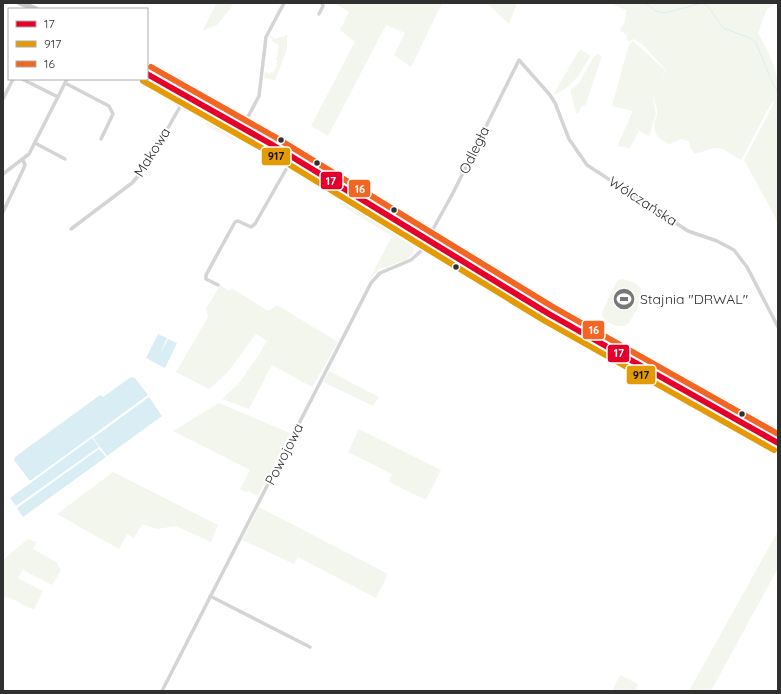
<svg xmlns="http://www.w3.org/2000/svg" width="781" height="694" viewBox="0 0 781 694" font-family="Quicksand,sans-serif">
<style>
.green{fill:#f3f6ec}
.water{fill:#d8eef4}
.lines{fill:none;stroke-linecap:round;stroke-linejoin:round}
.stream{stroke:#d8eef4;stroke-width:1}
.street{stroke:#d4d4d4;stroke-width:3.5}
.primary{stroke:#c8c8c8;stroke-width:5.5}
.bus-1-casing{stroke:#fff;stroke-width:9}
.bus-2-casing{stroke:#fff;stroke-width:9}
.bus-3-casing{stroke:#fff;stroke-width:9}
.bus-1{stroke:#e4002b;stroke-width:6}
.bus-2{stroke:#e39a05;stroke-width:6}
.bus-3{stroke:#f26522;stroke-width:6}
.bus-dot{fill:#303030;stroke:#fff;stroke-width:1.5}
.labels{text-anchor:middle;stroke-width:4;stroke-linejoin:round;paint-order:stroke}
.street-label{font-size:14px;fill:#303030;stroke:#fff}
.poi-label{font-size:14px;fill:#303030;stroke:#fff;text-anchor:start}
.line-badge{stroke:#fff;stroke-width:1.5}
.badge-label{font-size:11px;text-anchor:middle;font-weight:bold;fill:#fff}
.pale-badge-label{font-size:11px;text-anchor:middle;font-weight:bold;fill:#111}
</style>
<rect width="100%" height="100%" fill="#fff"/>
<g class="green">
<polygon points="217,3 233,4 230,9 217,25 202,31"/>
<polygon points="334,3 442,3 411,67 394,55 405,33 386,25 328,136 311,126 355,42 340,30 349,12"/>
<polygon points="471,3 517,3 509,24 488,4"/>
<path d="M609 3H776L767 9 758 33C767 48 774 63 778 81V225L773 213 744 160 774 103 773 102 766 112V113L741 160 729 153 724 149 714 148 695 154 690 148 689 141 681 139 670 144C657 139 653 134 655 120 656 117 658 114 657 111 656 102 653 103 655 93L653 99 656 114 649 136 639 131 630 148 617 146 633 111 612 106 629 44 633 41 665 70 660 81 666 70 642 44 634 39 628 42 626 35 620 30 625 21 626 10Z"/>
<polygon points="270,35 275,39 287,35 287,49 275,80 264,78 265,72 270,74 271,72 273,73 277,65 276,64 278,60 276,59 278,55 277,54 279,45 272,41 273,39 269,37"/>
<path d="M580 49 590 56C580 73 573 88 553 95Z"/>
<polygon points="597,54 602,56 585,106 582,106 578,114 576,113 570,90 579,83 593,58"/>
<polygon points="208,119 240,137 234,141 205,125"/>
<polygon points="345,194 347,194 410,235 408,238 360,207"/>
<path d="M343 196C364 217 396 226 414 248L413 254 406 260 379 269 370 278 392 236 339 204Z"/>
<path d="M621 279C626 280 632 281 636 284 650 292 634 314 629 323 621 331 605 323 601 314L616 283 618 280Z"/>
<polygon points="220,285 229,291 232,288 268,311 277,305 338,342 312,387 272,365 249,409 222,399 239,383 258,356 267,341 256,334 227,373 209,389 176,372 208,317 206,309"/>
<polygon points="329,371 379,397 373,406 323,382"/>
<polygon points="219,403 290,433 258,496 248,491 245,492 240,489 250,470 173,431"/>
<polygon points="359,429 441,470 426,500 389,482 392,474 348,452"/>
<polygon points="113,472 218,525 211,542 176,526 157,529 142,524 134,538 127,534 119,549 57,514"/>
<polygon points="259,507 388,574 376,598 298,557 294,564 242,540"/>
<polygon points="778,531 778,568 711,691 689,691"/>
<polygon points="28,539 37,542 33,549 56,562 61,570 52,585 23,570 18,578 43,591 34,610 6,596 3,600 3,560"/>
<polygon points="620,675 638,684 635,691 612,691"/>
</g>
<g class="water">
<polygon points="158,334 167,338 160,354 168,339 177,343 165,368 146,358"/>
<polygon points="131,377 135,378 148,395 30,481 14,460 15,457 100,395 103,397"/>
<polygon points="149,397 162,416 107,456 93,438"/>
<polygon points="92,438 99,447 16,506 10,498"/>
<polygon points="99,449 106,457 23,517 17,508"/>
</g>
<g class="lines">
<polyline class="stream" points="645,3 656,11 665,13 702,3 708,6 723,28 750,38 756,43 773,84 778,92"/>
<g class="street">
<polyline points="319,14 323,6 322,3"/>
<polyline points="22,79 58,97"/>
<polyline points="65,83 109,106 113,114 101,139"/>
<polyline points="3,99 13,79"/>
<polyline points="242,128 259,96 266,37 284,3"/>
<polyline points="35,143 65,159"/>
<polyline points="3,174 29,154 67,79"/>
<polyline points="3,212 22,172 25,165 23,160"/>
<polyline points="71,229 132,183 146,167 186,96"/>
<polyline points="218,285 206,279 206,275 235,222 238,221 251,227 255,224 293,157"/>
<polyline points="210,596 310,647"/>
<polyline points="162,691 371,283 380,273 411,260 421,251 453,193 519,60 550,95 555,103 569,139 587,165 688,231 717,241 734,250 747,267 778,327"/>
</g>
<g class="primary">
<polyline points="20,3 36,9"/>
<polyline points="147,74 271,144 549,314 778,443"/>
</g>
<g class="bus-1-casing">
<polyline id="bus-1" points="147,74 271,144 549,314 778,443"/>
</g>
<g class="bus-2-casing">
<polyline id="bus-2" points="143,81 267,151 545,321 774,450"/>
</g>
<g class="bus-3-casing">
<polyline id="bus-3" points="151,67 275,137 553,307 778,434"/>
</g>
<use href="#bus-1" class="bus-1"/>
<use href="#bus-2" class="bus-2"/>
<use href="#bus-3" class="bus-3"/>
</g>
<defs>
<g id="stadium-disc" transform="scale(1.15)"><circle r="9.5" fill="#787878" stroke="#fff"/><path d="M0-5a6.5 5 0 1 0 0 10a6.5 5 0 1 0 0-10ZM-3.5-1.8h7v3.6h-7Z" fill="#fff"/></g>
</defs>
<g fill-rule="evenodd">
<use href="#stadium-disc" x="624" y="299"/>
</g>
<g class="bus-dot">
<circle cx="281" cy="140" r="3.5"/>
<circle cx="317" cy="163" r="3.5"/>
<circle cx="394" cy="210" r="3.5"/>
<circle cx="456" cy="267" r="3.5"/>
<circle cx="742" cy="414" r="3.5"/>
</g>
<g class="labels">
<g class="street-label">
<text transform="translate(474 150) rotate(-64)" y="5">Odległa</text>
<text transform="translate(152 152) rotate(-58)" y="5">Makowa</text>
<text transform="translate(643 201) rotate(33)" y="5">Wólczańska</text>
<text transform="translate(284 454) rotate(-63)" y="5">Powojowa</text>
</g>
<g class="poi-label">
<text x="640" y="304">Stajnia "DRWAL"</text>
</g>
</g>
<g class="line-badge">
<rect x="261" y="147" width="30" height="19" rx="4" fill="#e39a05"/>
<rect x="320" y="171" width="23" height="19" rx="4" fill="#e4002b"/>
<rect x="348" y="179" width="23" height="19" rx="4" fill="#f26522"/>
<rect x="582" y="320" width="23" height="20" rx="4" fill="#f26522"/>
<rect x="607" y="344" width="23" height="19" rx="4" fill="#e4002b"/>
<rect x="626" y="365" width="30" height="20" rx="4" fill="#e39a05"/>
</g>
<g class="badge-label">
<text x="331" y="185">17</text>
<text x="360" y="193">16</text>
<text x="594" y="334">16</text>
<text x="619" y="357">17</text>
</g>
<g class="pale-badge-label">
<text x="276" y="160">917</text>
<text x="641" y="379">917</text>
</g>
<rect width="781" height="694" fill="none" stroke="#303030" stroke-width="8"/>
<rect x="8" y="8" width="140" height="72" fill="#ffffff" stroke="#acacac"/>
<rect x="16" y="21" width="20" height="6" fill="#e4002b" stroke="#acacac"/>
<text x="44" y="28" font-size="12" fill="#303030">17</text>
<rect x="16" y="41" width="20" height="6" fill="#e39a05" stroke="#acacac"/>
<text x="44" y="48" font-size="12" fill="#303030">917</text>
<rect x="16" y="61" width="20" height="6" fill="#f26522" stroke="#acacac"/>
<text x="44" y="68" font-size="12" fill="#303030">16</text>
</svg>
